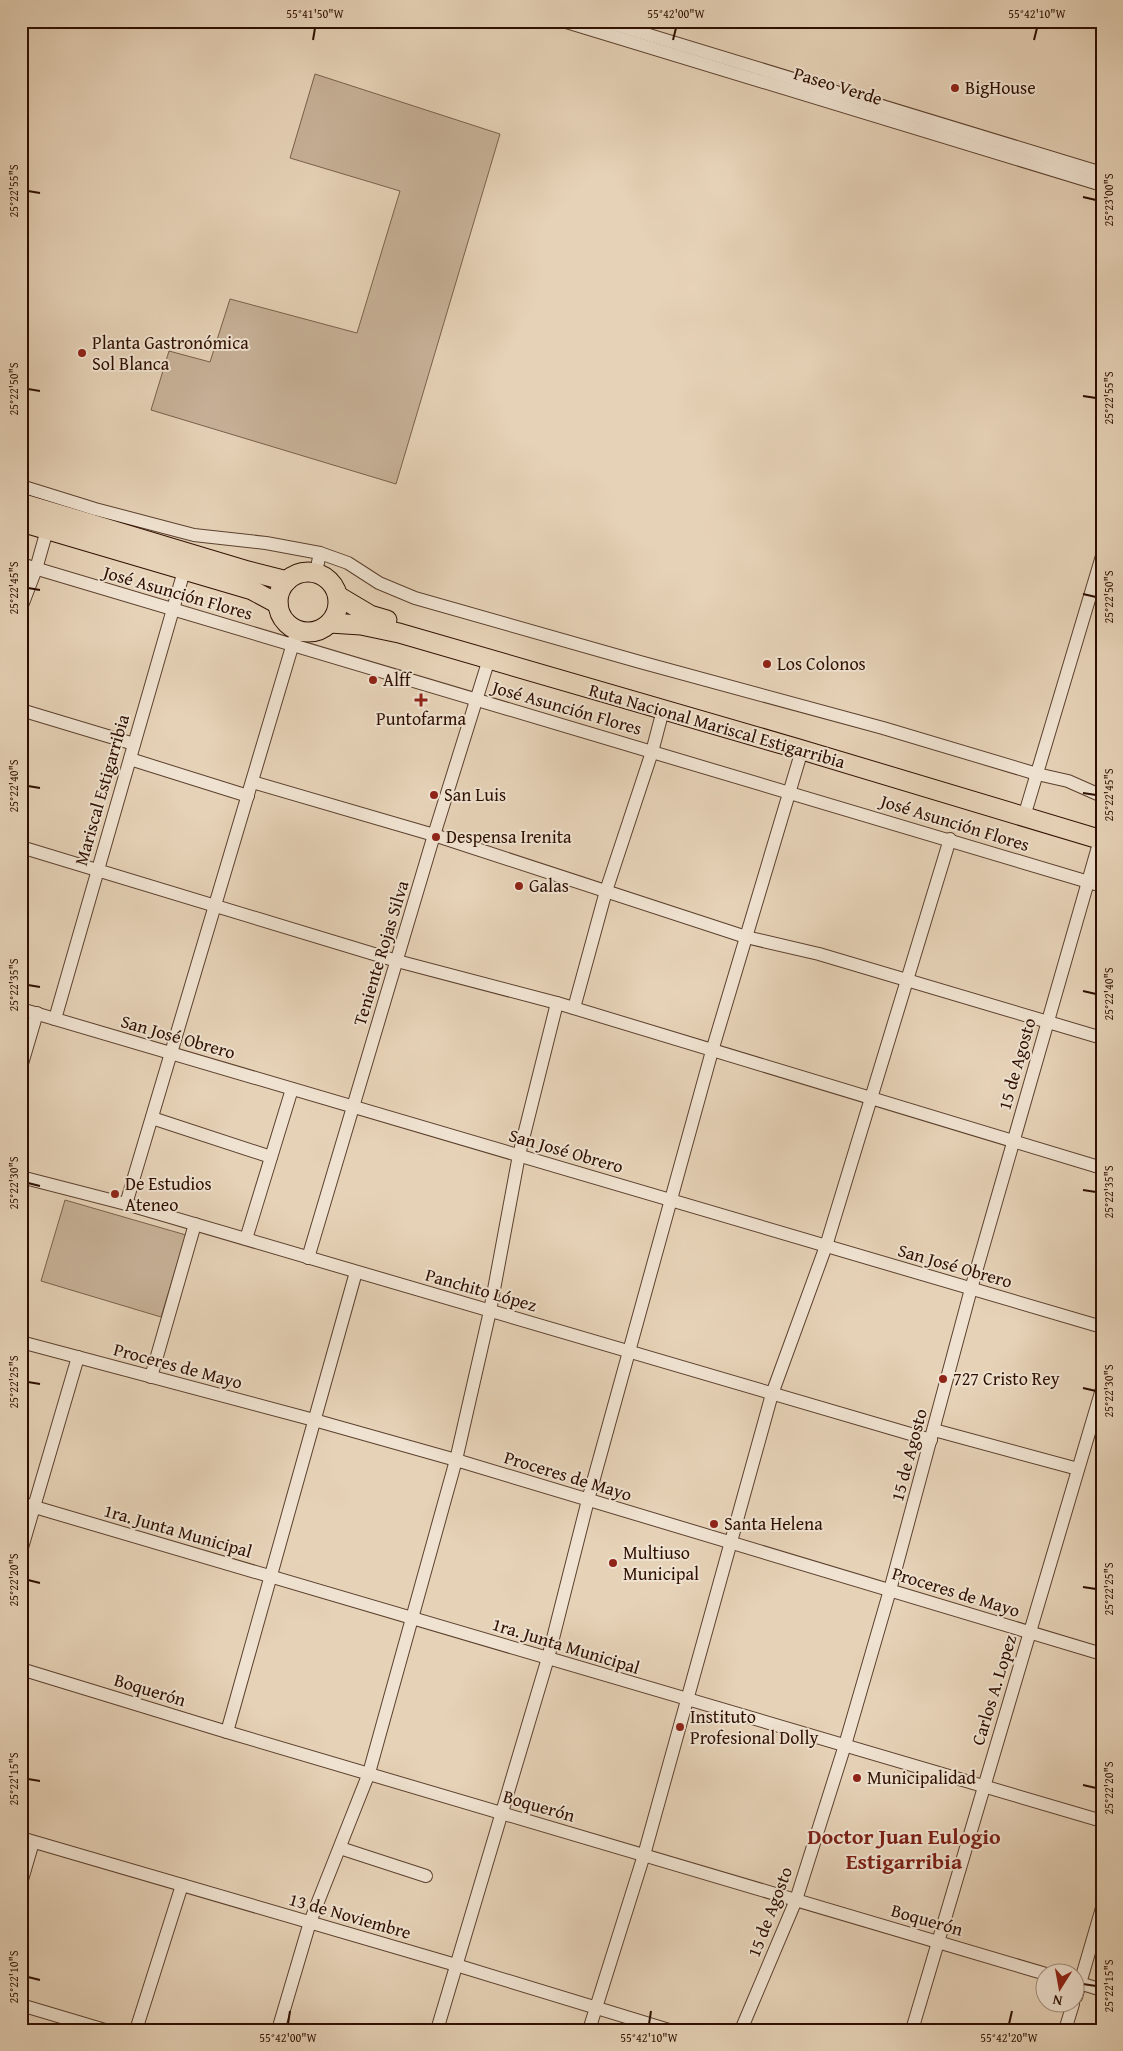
<svg xmlns="http://www.w3.org/2000/svg" width="1123" height="2051" viewBox="0 0 1123 2051" font-family="'Gentium Book Plus',serif">
<style>
.green{fill:#c7b198;stroke:#7a604c}
.lines{fill:none;stroke-linecap:round;stroke-linejoin:round}
.minor-casing{stroke:#5c402e;stroke-width:14}
.highway-casing{stroke:#2e0f00;stroke-width:21}
.minor{stroke:#efe2d0;stroke-width:12}
.highway{stroke:#e6d2b7;stroke-width:19}
.ticks{fill:none;stroke:#2e0f00;stroke-width:2}
.poi-dot{fill:#8f2418;stroke:#efe2d0;stroke-width:2}
.labels{text-anchor:middle;stroke-width:4;stroke-linejoin:round;paint-order:stroke}
.street-label{font-size:18px;fill:#2e0f00;stroke:#efe2d0}
.poi-label{font-size:18px;fill:#2e0f00;stroke:#efe2d0;text-anchor:start}
.district-label{font-size:22px;font-weight:bold;fill:#7a1f14;stroke:#efe2d0}
.neatline{fill:none;stroke:#2e0f00;stroke-width:2}
.ticks-label{font-size:12px;text-anchor:middle;fill:#2e0f00}
</style>
<rect width="100%" height="100%" fill="#e6d2b7"/>
<filter id="stains"><feTurbulence type="fractalNoise" baseFrequency=".004" numOctaves="4"/><feColorMatrix values="0 0 0 0 .2 0 0 0 0 .09 0 0 0 0 .02 0 0 0 .5 -.17"/></filter>
<radialGradient id="worn" r=".72"><stop offset=".6" stop-color="#630" stop-opacity="0"/><stop offset="1" stop-color="#630" stop-opacity=".3"/></radialGradient>
<g class="green">
<polygon points="315,74 500,134 396,484 151,410 169,351 210,362 230,299 357,333 400,191 290,158"/>
<polygon points="65,1200 186,1235 161,1317 41,1281"/>
</g>
<g class="lines">
<g class="minor-casing">
<g id="minor">
<polyline points="563,21 1102,185"/>
<polyline points="603,21 1102,173"/>
<polyline points="21,486 95,509 194,535 266,543 320,553 348,563 379,583 415,598 640,662 883,728 1037,774 1068,781 1102,796"/>
<polyline points="21,564 1102,886"/>
<polyline points="316,572 320,553"/>
<polyline points="21,608 36,569 47,530"/>
<polyline points="21,710 134,744"/>
<polyline points="130,759 248,796"/>
<polyline points="252,782 434,835 746,937 819,954 1102,1038"/>
<polyline points="1026,810 1102,556"/>
<polyline points="21,847 397,961 557,1003 1102,1168"/>
<polyline points="574,1008 606,891 652,752 663,710"/>
<polyline points="21,1009 1102,1327"/>
<polyline points="55,1019 184,571"/>
<polyline points="21,1067 37,1013"/>
<polyline points="152,1118 271,1157"/>
<polyline points="21,1177 126,1204 931,1440"/>
<polyline points="126,1204 297,630"/>
<polyline points="246,1239 292,1089"/>
<polyline points="308,1258 434,835 489,659"/>
<polyline points="21,1342 314,1420 456,1460 1102,1654"/>
<polyline points="151,1377 195,1224"/>
<polyline points="934,1430 1078,1469"/>
<polyline points="21,1503 1102,1821"/>
<polyline points="21,1551 78,1357"/>
<polyline points="21,1669 227,1732 1046,1974"/>
<polyline points="227,1732 356,1272"/>
<polyline points="21,1838 456,1965 669,2030"/>
<polyline points="340,1848 426,1876"/>
<polyline points="21,1883 33,1842"/>
<polyline points="1076,1982 1102,1990"/>
<polyline points="1076,1997 1102,1908"/>
<polyline points="21,2005 105,2030"/>
<polyline points="136,2030 182,1885"/>
<polyline points="278,2030 310,1922 369,1773 456,1460 490,1311 519,1155 557,1003"/>
<polyline points="437,2030 548,1658 588,1500 712,1051 802,750"/>
<polyline points="589,2030 644,1855 772,1394 826,1246 950,839"/>
<polyline points="741,2030 796,1900 845,1745 890,1590 971,1289 1100,840"/>
<polyline points="912,2030 1102,1389"/>
<polyline points="1065,2030 1073,2004"/>
</g>
</g>
<g class="highway-casing">
<g id="highway">
<polyline points="21,503 248,571 287,581"/>
<polyline points="21,522 252,590 278,604"/>
<circle cx="308" cy="602" r="30"/>
<polyline points="338,596 370,615 387,620"/>
<polyline points="330,623 361,625 399,633 799,749 1102,840"/>
</g>
</g>
<use href="#minor" class="minor"/>
<use href="#highway" class="highway"/>
</g>
<path class="ticks" d="M313 40 315 28M673 40 676 28M1034 40 1037 28M28 191 40 193M1083 197 1096 200M28 389 40 391M1083 396 1096 398M28 588 40 590M1083 594 1096 597M28 786 40 788M1083 793 1096 795M28 985 40 987M1083 991 1096 994M28 1183 40 1186M1083 1190 1096 1192M28 1382 40 1384M1083 1388 1096 1391M28 1580 40 1583M1083 1587 1096 1589M28 1779 40 1781M1083 1785 1096 1788M28 1977 40 1980M1083 1984 1096 1986M288 2024 290 2011M649 2024 651 2011M1009 2024 1012 2011"/>
<g class="poi-dot">
<circle cx="955" cy="88" r="5"/>
<circle cx="82" cy="353" r="5"/>
<circle cx="767" cy="664" r="5"/>
<circle cx="373" cy="680" r="5"/>
<path d="M418.5 692.5h5v5h5v5h-5v5h-5v-5h-5v-5h5z"/>
<circle cx="434" cy="795" r="5"/>
<circle cx="436" cy="837" r="5"/>
<circle cx="519" cy="886" r="5"/>
<circle cx="115" cy="1194" r="5"/>
<circle cx="943" cy="1379" r="5"/>
<circle cx="714" cy="1524" r="5"/>
<circle cx="613" cy="1563" r="5"/>
<circle cx="680" cy="1727" r="5"/>
<circle cx="857" cy="1778" r="5"/>
</g>
<g class="labels">
<g class="street-label">
<text transform="translate(838 86) rotate(17)" y="6">Paseo Verde</text>
<text transform="translate(178 593) rotate(16)" y="6">José Asunción Flores</text>
<text transform="translate(567 708) rotate(16)" y="6">José Asunción Flores</text>
<text transform="translate(717 726) rotate(16)" y="6">Ruta Nacional Mariscal Estigarribia</text>
<text transform="translate(102 790) rotate(-74)" y="6">Mariscal Estigarribia</text>
<text transform="translate(955 823) rotate(17)" y="6">José Asunción Flores</text>
<text transform="translate(381 953) rotate(-73)" y="6">Teniente Rojas Silva</text>
<text transform="translate(178 1037) rotate(16)" y="6">San José Obrero</text>
<text transform="translate(1017 1064) rotate(-74)" y="6">15 de Agosto</text>
<text transform="translate(566 1151) rotate(16)" y="6">San José Obrero</text>
<text transform="translate(955 1266) rotate(16)" y="6">San José Obrero</text>
<text transform="translate(481 1290) rotate(16)" y="6">Panchito López</text>
<text transform="translate(178 1366) rotate(15)" y="6">Proceres de Mayo</text>
<text transform="translate(909 1455) rotate(-75)" y="6">15 de Agosto</text>
<text transform="translate(568 1476) rotate(17)" y="6">Proceres de Mayo</text>
<text transform="translate(178 1531) rotate(16)" y="6">1ra. Junta Municipal</text>
<text transform="translate(956 1592) rotate(17)" y="6">Proceres de Mayo</text>
<text transform="translate(566 1646) rotate(17)" y="6">1ra. Junta Municipal</text>
<text transform="translate(150 1690) rotate(17)" y="6">Boquerón</text>
<text transform="translate(994 1690) rotate(-73)" y="6">Carlos A. Lopez</text>
<text transform="translate(539 1806) rotate(16)" y="6">Boquerón</text>
<text transform="translate(770 1912) rotate(-69)" y="6">15 de Agosto</text>
<text transform="translate(350 1916) rotate(16)" y="6">13 de Noviembre</text>
<text transform="translate(927 1920) rotate(16)" y="6">Boquerón</text>
</g>
<g class="poi-label">
<text x="965" y="94">BigHouse</text>
<text x="92" y="349">Planta Gastronómica<tspan x="92" dy="21">Sol Blanca</tspan></text>
<text x="777" y="670">Los Colonos</text>
<text x="383" y="686">Alff</text>
<text x="421" y="725" text-anchor="middle">Puntofarma</text>
<text x="444" y="801">San Luis</text>
<text x="446" y="843">Despensa Irenita</text>
<text x="529" y="892">Galas</text>
<text x="125" y="1190">De Estudios<tspan x="125" dy="21">Ateneo</tspan></text>
<text x="953" y="1385">727 Cristo Rey</text>
<text x="724" y="1530">Santa Helena</text>
<text x="623" y="1559">Multiuso<tspan x="623" dy="21">Municipal</tspan></text>
<text x="690" y="1723">Instituto<tspan x="690" dy="21">Profesional Dolly</tspan></text>
<text x="867" y="1784">Municipalidad</text>
</g>
<g class="district-label">
<text x="904" y="1844">Doctor Juan Eulogio<tspan x="904" dy="25">Estigarribia</tspan></text>
</g>
</g>
<rect width="1123" height="2051" fill="none" stroke="#e6d2b7" stroke-width="55"/>
<g transform="translate(1060 1988) rotate(191)"><circle r="24" fill="#efe2d0" stroke="#a28e7d"/>
<path d="M0-4L9 19L0 12L-9 19Z" fill="#8f2418"/>
<text y="-8" font-size="14" font-weight="bold" text-anchor="middle" fill="#2e0f00">N</text>
</g>
<rect x="28" y="28" width="1068" height="1996" class="neatline"/>
<g class="ticks-label">
<text x="315" y="18">55°41'50"W</text>
<text x="676" y="18">55°42'00"W</text>
<text x="1037" y="18">55°42'10"W</text>
<text transform="translate(14 191) rotate(-90)" y="4">25°22'55"S</text>
<text transform="translate(1109 200) rotate(-90)" y="4">25°23'00"S</text>
<text transform="translate(14 389) rotate(-90)" y="4">25°22'50"S</text>
<text transform="translate(1109 398) rotate(-90)" y="4">25°22'55"S</text>
<text transform="translate(14 588) rotate(-90)" y="4">25°22'45"S</text>
<text transform="translate(1109 597) rotate(-90)" y="4">25°22'50"S</text>
<text transform="translate(14 786) rotate(-90)" y="4">25°22'40"S</text>
<text transform="translate(1109 795) rotate(-90)" y="4">25°22'45"S</text>
<text transform="translate(14 985) rotate(-90)" y="4">25°22'35"S</text>
<text transform="translate(1109 994) rotate(-90)" y="4">25°22'40"S</text>
<text transform="translate(14 1183) rotate(-90)" y="4">25°22'30"S</text>
<text transform="translate(1109 1192) rotate(-90)" y="4">25°22'35"S</text>
<text transform="translate(14 1382) rotate(-90)" y="4">25°22'25"S</text>
<text transform="translate(1109 1391) rotate(-90)" y="4">25°22'30"S</text>
<text transform="translate(14 1580) rotate(-90)" y="4">25°22'20"S</text>
<text transform="translate(1109 1589) rotate(-90)" y="4">25°22'25"S</text>
<text transform="translate(14 1779) rotate(-90)" y="4">25°22'15"S</text>
<text transform="translate(1109 1788) rotate(-90)" y="4">25°22'20"S</text>
<text transform="translate(14 1977) rotate(-90)" y="4">25°22'10"S</text>
<text transform="translate(1109 1986) rotate(-90)" y="4">25°22'15"S</text>
<text x="288" y="2042">55°42'00"W</text>
<text x="649" y="2042">55°42'10"W</text>
<text x="1009" y="2042">55°42'20"W</text>
</g>
<rect width="100%" height="100%" filter="url(#stains)"/>
<rect width="100%" height="100%" fill="url(#worn)"/>
</svg>
